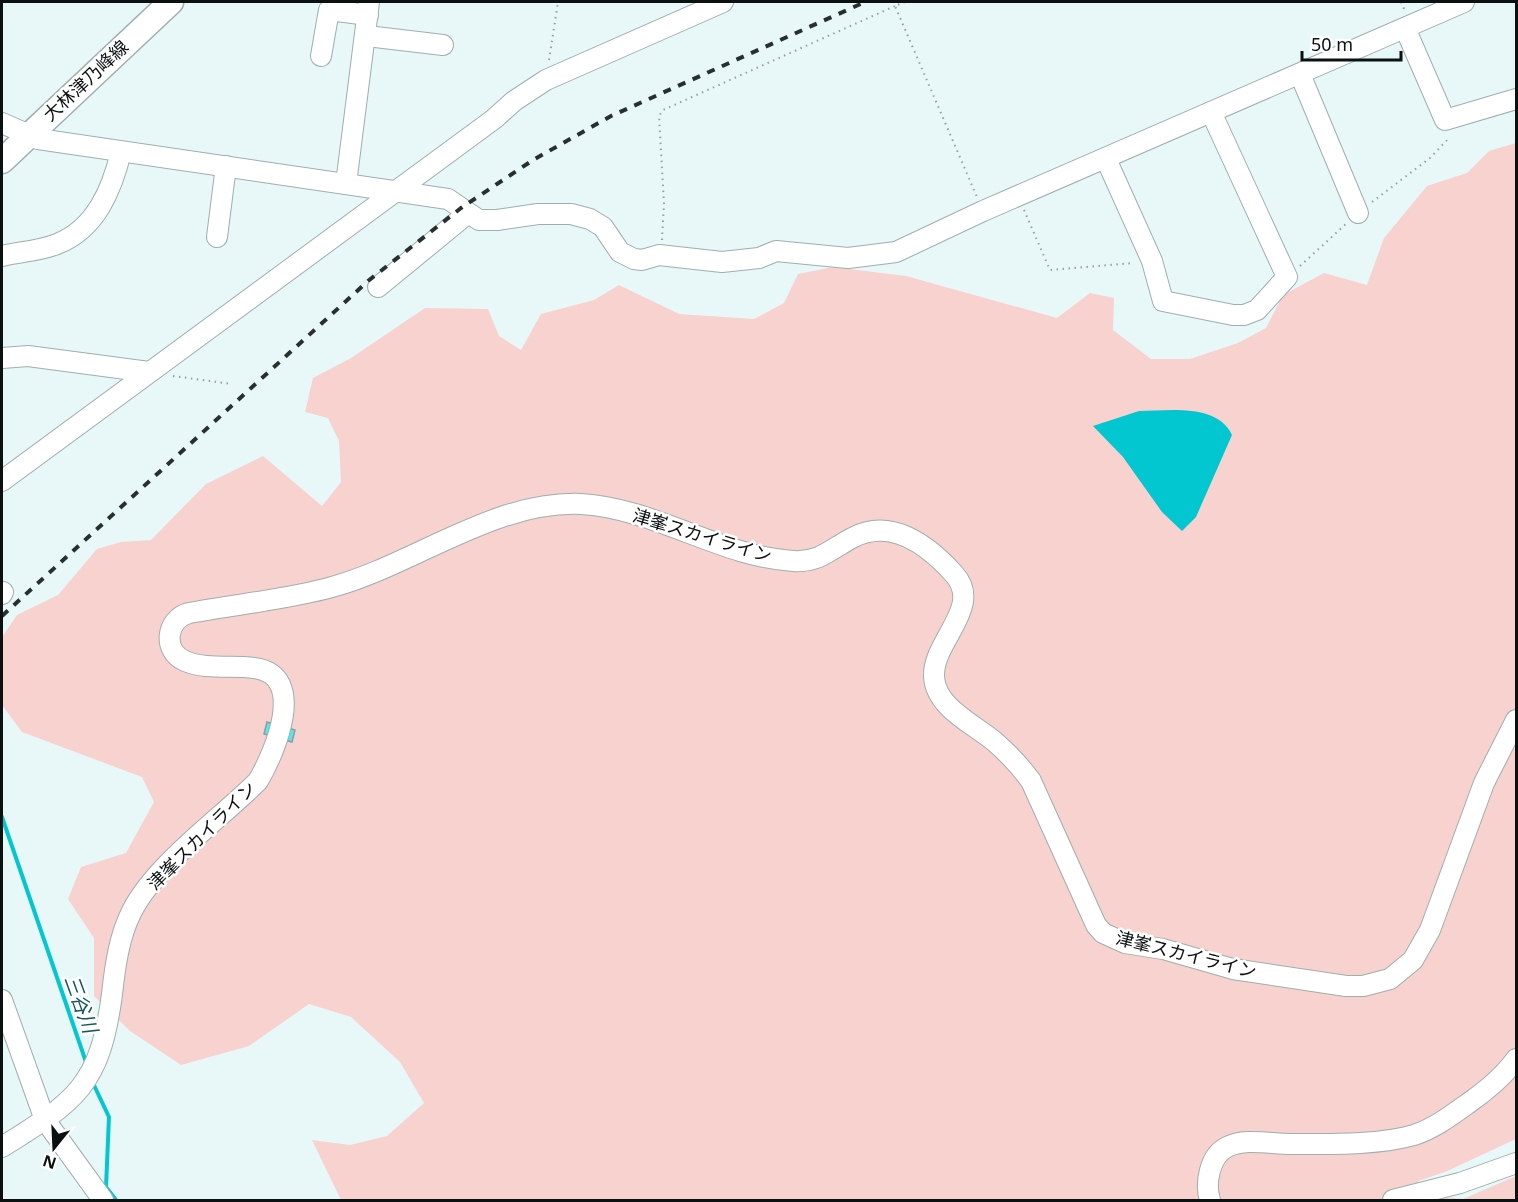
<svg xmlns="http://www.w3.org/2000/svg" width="1518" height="1202" viewBox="0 0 1518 1202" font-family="'Noto Sans','Noto Sans JP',sans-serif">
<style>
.green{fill:#f7d2ce}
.water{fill:#02c6d0}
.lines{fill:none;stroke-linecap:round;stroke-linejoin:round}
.stream{stroke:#02c6d0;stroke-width:4}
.building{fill:#4febf4;stroke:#8e9d9e;stroke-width:1.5}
.minor-casing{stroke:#9faeaf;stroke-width:22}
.major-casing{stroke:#9faeaf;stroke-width:27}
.path{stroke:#949fa0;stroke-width:2;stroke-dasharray:1.5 4.5;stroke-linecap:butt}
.minor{stroke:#fff;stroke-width:20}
.major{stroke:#fff;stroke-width:24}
.rail{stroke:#282f2f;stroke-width:4;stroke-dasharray:8 8;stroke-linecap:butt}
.labels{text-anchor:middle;stroke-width:5;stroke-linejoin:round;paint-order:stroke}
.street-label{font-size:18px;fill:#0b1010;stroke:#fff}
.water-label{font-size:20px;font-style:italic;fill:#14565a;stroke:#fff}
</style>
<rect width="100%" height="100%" fill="#e8f8f9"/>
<polygon class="green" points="1516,143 1516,1139 1445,1172 1418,1181 1433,1196 1463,1199 1516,1176 1516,1200 341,1200 312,1140 350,1145 387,1136 424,1103 400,1062 351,1017 309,1004 249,1046 181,1065 130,1031 94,996 94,938 68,899 81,867 126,853 154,802 142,777 22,732 2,705 2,637 17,615 58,595 97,549 121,542 151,540 206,484 263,456 322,506 341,482 339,441 328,418 305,412 313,378 351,358 425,308 488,309 499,336 521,350 541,314 594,300 619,285 679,314 754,319 784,303 798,274 833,267 906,276 1057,318 1090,293 1114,298 1113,330 1151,359 1190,359 1238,343 1266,328 1283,295 1324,273 1367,285 1384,238 1427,186 1467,173 1489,151"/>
<path class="water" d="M1139 411C1169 411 1217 403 1232 435L1196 517 1182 531 1162 512 1123 457 1093 426Z"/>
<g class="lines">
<g class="stream">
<polyline points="2,817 87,1065"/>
<polyline points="92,1081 109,1117 106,1187 116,1200"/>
</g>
</g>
<polygon class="building" points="267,722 295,730 292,742 264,734"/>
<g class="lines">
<g class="minor-casing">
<g id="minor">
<polyline points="1405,28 1445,120 1516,99"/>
<polyline points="367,36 443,45"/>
<polyline points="321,56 329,10 368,15"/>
<polyline points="1300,74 1358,213"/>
<polyline points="2,123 38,139 448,199 479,220 497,220 538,214 571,214 590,219 603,227 620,252 634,259 642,260 659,255 722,262 759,258 776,251 848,258 896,252 983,211 1464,2"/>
<polyline points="1106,159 1152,261 1163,301 1233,315 1244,315 1257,310 1287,277 1211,112"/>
<polyline points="346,184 369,2"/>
<polyline points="217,237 226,166"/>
<path d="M2 256C19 252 40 251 57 244 96 229 112 189 121 152"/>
<polyline points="378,287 467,214"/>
<polyline points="2,358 28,356 149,372"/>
<polyline points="2,481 494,119 514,101 546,80 723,2"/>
<polyline points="2,594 3,592"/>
<polyline points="2,1000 45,1120 103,1200"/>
<path d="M2 1147C76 1101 100 1086 112 994 115 967 119 936 132 911 156 864 220 819 258 781 274 754 309 675 254 668 232 665 206 670 185 661 162 651 166 619 189 613 236 604 286 600 332 587 413 565 495 500 581 504 654 508 722 557 793 561 819 563 831 549 852 538 891 517 928 545 954 574 984 607 932 641 934 677 936 708 974 724 995 742 1009 754 1020 766 1031 781L1096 925 1103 933 1125 943 1163 949 1233 969 1346 986H1363L1390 979 1413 960 1430 930 1484 783 1516 720"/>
<path d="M1210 1200C1205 1184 1209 1156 1227 1147 1246 1137 1274 1145 1295 1144 1331 1144 1380 1145 1414 1135 1435 1128 1452 1115 1470 1102 1487 1090 1504 1076 1516 1059"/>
<polyline points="1393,1200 1460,1183 1516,1163"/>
</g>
</g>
<g class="major-casing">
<polyline id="major" points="2,161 171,2"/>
</g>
<g class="path">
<polyline points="905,2 895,6 977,197"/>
<polyline points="1401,2 1405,11"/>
<polyline points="549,60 558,2"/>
<polyline points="1372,202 1430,158 1448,139 1448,136"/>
<polyline points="1024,210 1050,270 1134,263"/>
<polyline points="662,240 664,204 659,116 663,110 895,6"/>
<polyline points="1300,266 1347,223"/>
<polyline points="173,376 232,384"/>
</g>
<use href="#minor" class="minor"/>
<use href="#major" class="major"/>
<polyline class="rail" points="2,616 368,281 461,208 533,160 611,116 865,2"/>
</g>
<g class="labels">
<g class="street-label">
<text transform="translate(86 81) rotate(-43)" y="6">大林津乃峰線</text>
<text transform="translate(702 536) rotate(17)" y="6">津峯スカイライン</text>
<text transform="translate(202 836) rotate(-45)" y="6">津峯スカイライン</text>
<text transform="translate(1186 955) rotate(14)" y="6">津峯スカイライン</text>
</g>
<g class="water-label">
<text transform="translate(81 1004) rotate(70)" y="7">三谷川</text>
</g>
</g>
<rect width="1518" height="1202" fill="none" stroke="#0b1010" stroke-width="6"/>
<g transform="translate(54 1148) rotate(198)" stroke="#ffffff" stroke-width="4.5" paint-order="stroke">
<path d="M0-4.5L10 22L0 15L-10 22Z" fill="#0b1010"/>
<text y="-9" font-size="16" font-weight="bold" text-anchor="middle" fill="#0b1010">N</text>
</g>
<path d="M1302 51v9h99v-9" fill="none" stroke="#0b1010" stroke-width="3"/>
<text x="1311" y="51" font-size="18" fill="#0b1010" stroke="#ffffff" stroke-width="4.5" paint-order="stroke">50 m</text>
</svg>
